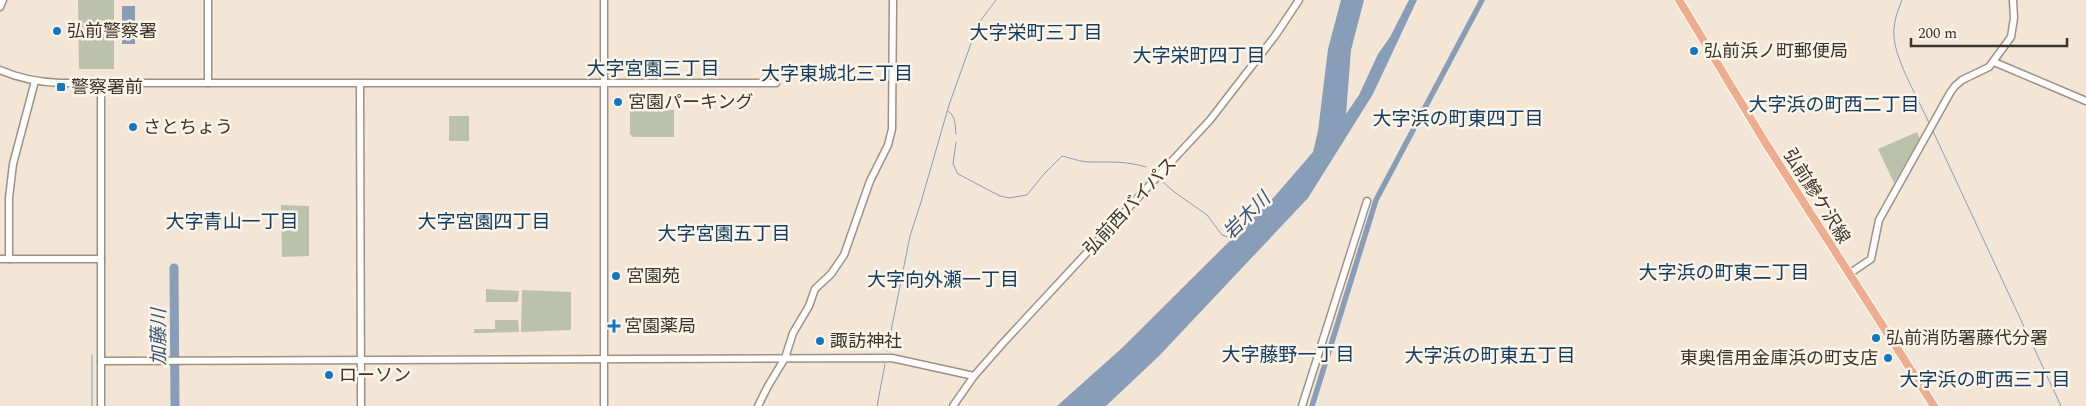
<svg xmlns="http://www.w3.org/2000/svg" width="2086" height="406" viewBox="0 0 2086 406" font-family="Spectral,'Noto Sans JP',serif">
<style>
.green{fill:#bbc1aa}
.water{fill:#889db7}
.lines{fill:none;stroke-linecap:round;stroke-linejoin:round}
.stream{stroke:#889db7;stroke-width:1}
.canal{stroke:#889db7;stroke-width:5.5}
.river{stroke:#889db7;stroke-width:9}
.tertiary-casing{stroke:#9e9183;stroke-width:9}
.primary-casing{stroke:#fff;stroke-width:10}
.tertiary{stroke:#fff;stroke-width:6}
.primary{stroke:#ecac8d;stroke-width:8}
.poi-dot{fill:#1078c3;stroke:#fff4e8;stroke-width:2}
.labels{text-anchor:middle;stroke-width:5;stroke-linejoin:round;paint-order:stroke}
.poi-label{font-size:18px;fill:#3a342f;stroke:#fff4e8;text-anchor:start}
.street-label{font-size:18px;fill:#3a342f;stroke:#fff4e8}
.neighbourhood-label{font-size:19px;fill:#113e63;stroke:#fff4e8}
.water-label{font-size:19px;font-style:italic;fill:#35567d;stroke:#fff4e8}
</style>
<rect width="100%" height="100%" fill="#f4e6d7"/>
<g class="green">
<polygon points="78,0 114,0 114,69 79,69"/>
<polygon points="632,109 674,110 674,137 633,137 630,134 630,111"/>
<rect x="449" y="116" width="20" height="25"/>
<polygon points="1917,132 1920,139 1894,183 1878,149"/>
<polygon points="281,205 309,206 309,256 282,257"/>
<polygon points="486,289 519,291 518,302 486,302"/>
<polygon points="522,290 571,292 571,330 521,332"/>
<polygon points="495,320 518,320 519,332 474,333 474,329 495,329"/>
</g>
<g class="water">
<polygon points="1341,0 1364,0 1351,50 1346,114 1359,95 1378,54 1390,37 1409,0 1417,0 1373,94 1308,198 1159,356 1106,406 1057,406 1122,348 1275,196 1313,152 1318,131 1328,49"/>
<rect x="122" y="6" width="13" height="38"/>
</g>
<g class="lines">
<g class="stream">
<path d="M1902 0C1897 12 1893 24 1894 37 1896 62 1919 100 1929 123"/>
<path d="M948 111C956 116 955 126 956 134"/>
<polyline points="1932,129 2061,406"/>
<path d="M956 142 953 164 958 174 1000 196 1009 198 1027 195 1044 174 1062 156C1071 158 1081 162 1090 162 1110 162 1127 161 1146 167"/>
<polyline points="1162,181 1173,191 1207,215 1222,235 1233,239"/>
<polyline points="887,351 910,236 921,202 949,105 978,24 996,0"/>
<polyline points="92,355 92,406"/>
<polyline points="877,406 885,364"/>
</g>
<polyline class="canal" points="1312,406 1376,200 1482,0"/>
<polyline class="river" points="174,268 175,406"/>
<g class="tertiary-casing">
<g id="tertiary">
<polyline points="604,0 604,406"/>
<polyline points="0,7 3,0"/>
<polyline points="1994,62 2086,101"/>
<path d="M0 70C20 79 39 82 60 83H776"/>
<polyline points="208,83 208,0"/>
<polyline points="360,83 361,406"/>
<polyline points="0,259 101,259"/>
<polyline points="9,259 9,198 13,164 35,81"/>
<polyline points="1849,274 1871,259 1879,220 1950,93 1955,86 1962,80 1989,67 2011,37 2014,18 2013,0"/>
<polyline points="101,361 892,358 974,376"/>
<polyline points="101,406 101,83"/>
<polyline points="758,406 768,386 785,358 793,333 809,306 815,289 831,274 844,255 870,181 888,145 892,129 893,0"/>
<polyline points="953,406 974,376 1003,343 1210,120 1275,36 1299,0"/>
<polyline points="1302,406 1367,201"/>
</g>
</g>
<g class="primary-casing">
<polyline id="primary" points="1679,0 1765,142 1934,406"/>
</g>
<use href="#tertiary" class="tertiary"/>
<use href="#primary" class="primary"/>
</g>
<g class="poi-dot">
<circle cx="57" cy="31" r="5"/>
<circle cx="1694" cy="51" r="5"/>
<rect x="56" y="82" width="10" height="10" rx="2.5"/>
<circle cx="618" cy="102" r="5"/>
<circle cx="133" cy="127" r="5"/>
<circle cx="616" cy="276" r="5"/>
<path d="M611.5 318.5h5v5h5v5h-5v5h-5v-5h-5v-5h5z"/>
<circle cx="1876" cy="338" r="5"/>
<circle cx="820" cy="341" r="5"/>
<circle cx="1888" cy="358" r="5"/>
<circle cx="329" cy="375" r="5"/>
</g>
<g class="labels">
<g class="poi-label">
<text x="67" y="37">弘前警察署</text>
<text x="1704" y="57">弘前浜ノ町郵便局</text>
<text x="71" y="93">警察署前</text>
<text x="628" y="108">宮園パーキング</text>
<text x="143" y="133">さとちょう</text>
<text x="626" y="282">宮園苑</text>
<text x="624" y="332">宮園薬局</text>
<text x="1886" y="344">弘前消防署藤代分署</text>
<text x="830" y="347">諏訪神社</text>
<text x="1878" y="364" text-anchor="end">東奥信用金庫浜の町支店</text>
<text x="339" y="381">ローソン</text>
</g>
<g class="street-label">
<text transform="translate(1817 196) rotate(58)" y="6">弘前鰺ケ沢線</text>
<text transform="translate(1130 206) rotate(-47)" y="6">弘前西バイパス</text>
</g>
<g class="neighbourhood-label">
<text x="1036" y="39">大字栄町三丁目</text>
<text x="1199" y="62">大字栄町四丁目</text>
<text x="653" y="75">大字宮園三丁目</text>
<text x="837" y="80">大字東城北三丁目</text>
<text x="1834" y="111">大字浜の町西二丁目</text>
<text x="1458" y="125">大字浜の町東四丁目</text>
<text x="232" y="228">大字青山一丁目</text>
<text x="484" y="228">大字宮園四丁目</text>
<text x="724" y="240">大字宮園五丁目</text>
<text x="1724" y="279">大字浜の町東二丁目</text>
<text x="943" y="286">大字向外瀬一丁目</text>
<text x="1288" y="361">大字藤野一丁目</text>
<text x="1490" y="362">大字浜の町東五丁目</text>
<text x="1985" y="386">大字浜の町西三丁目</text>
</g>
<g class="water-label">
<text transform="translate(1246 215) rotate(-45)" y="7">岩木川</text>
<text transform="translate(158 337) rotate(-90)" y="7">加藤川</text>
</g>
</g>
<path d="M1911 38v8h156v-8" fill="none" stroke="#3a342f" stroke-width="2.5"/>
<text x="1918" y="38" font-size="15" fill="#3a342f" stroke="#fff4e8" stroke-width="4" paint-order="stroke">200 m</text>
</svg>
